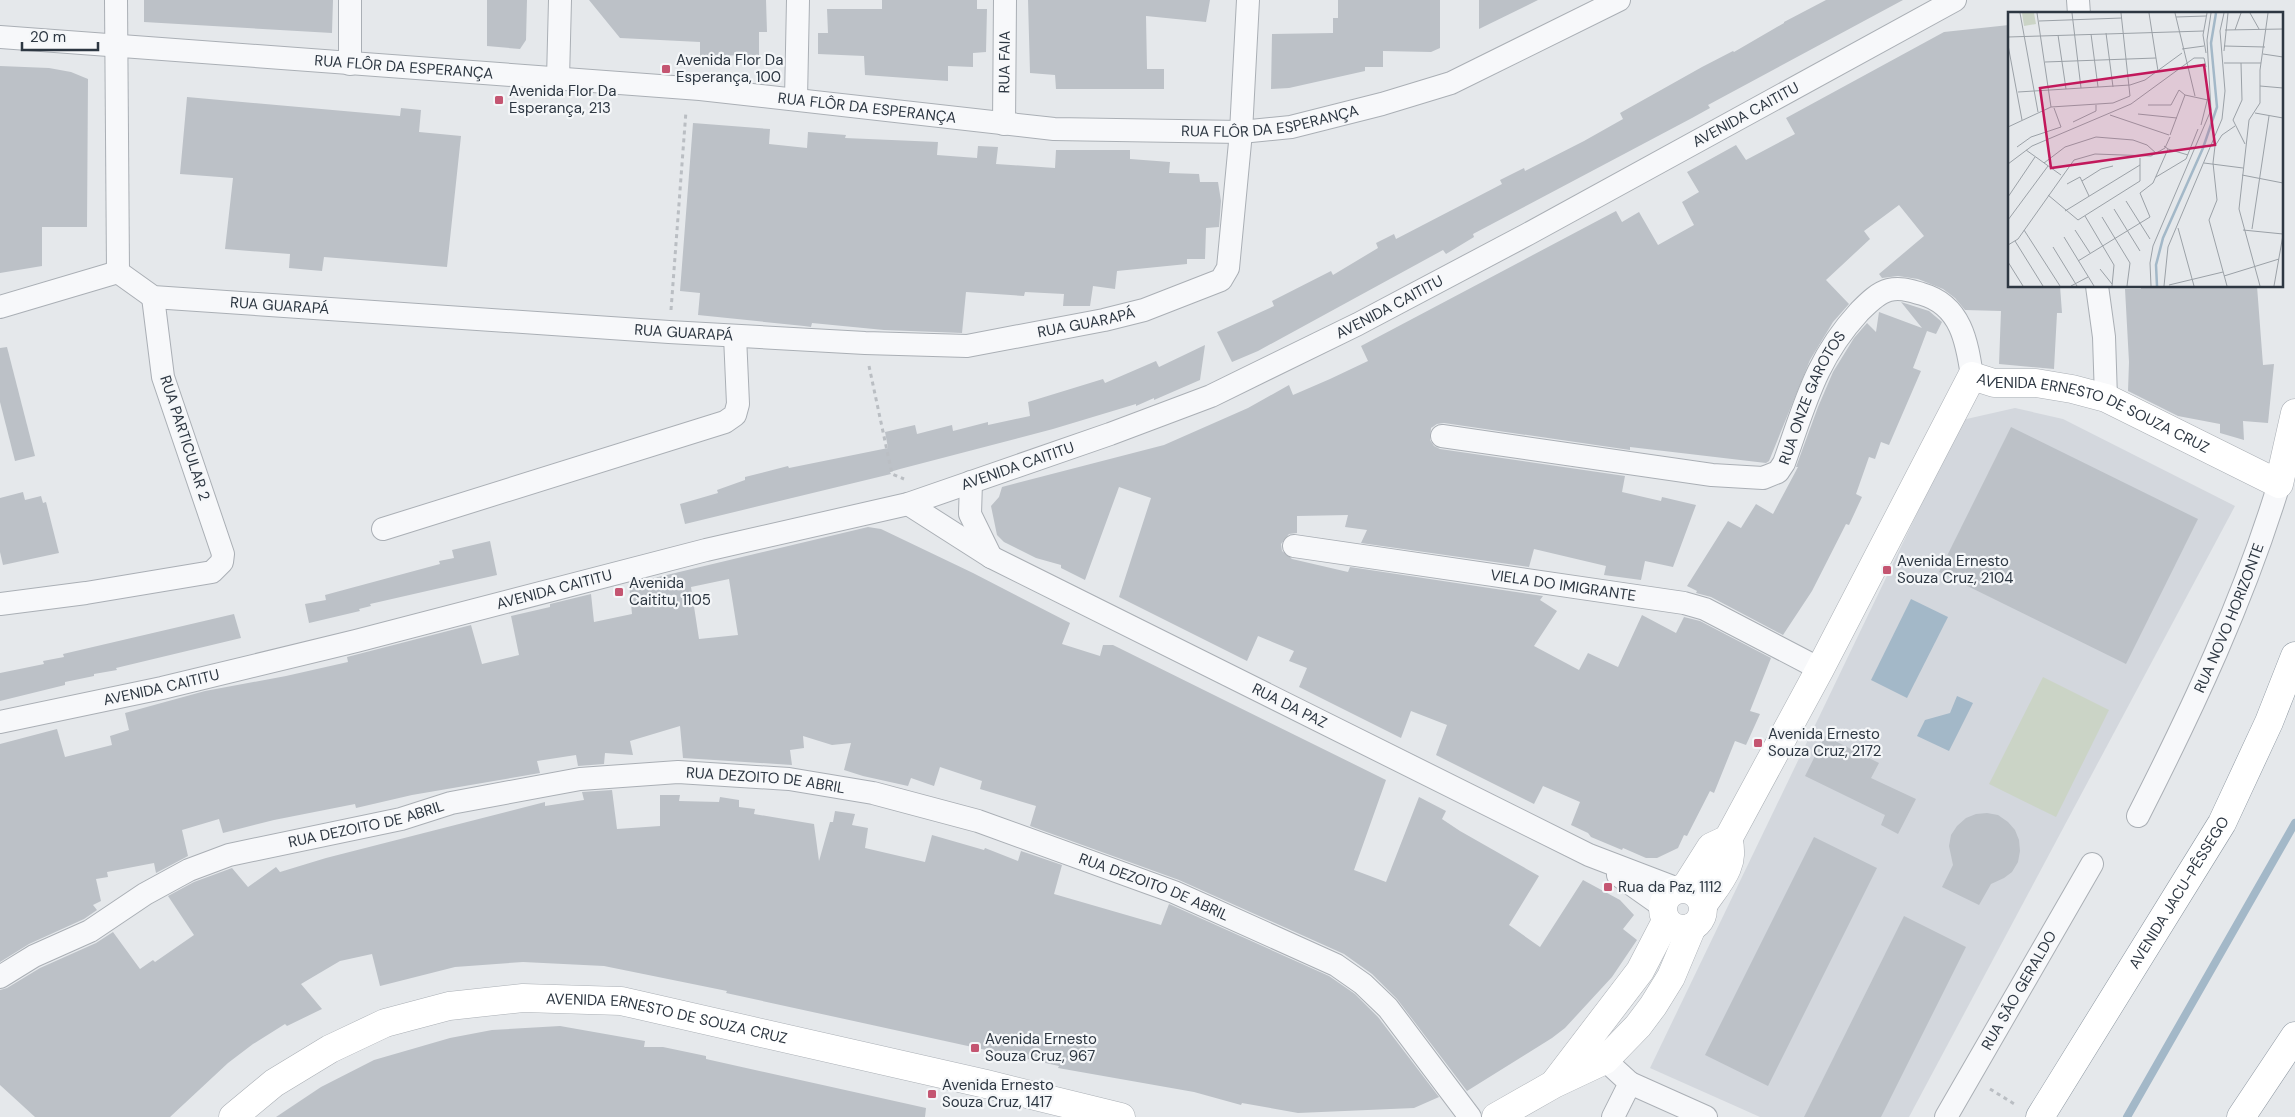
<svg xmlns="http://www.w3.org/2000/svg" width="2295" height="1117" viewBox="0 0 2295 1117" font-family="'DM Sans',sans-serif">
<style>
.built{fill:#d3d7dd}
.green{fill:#cbd4c6}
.water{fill:#a3b8c8}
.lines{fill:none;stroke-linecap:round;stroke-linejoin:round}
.stream{stroke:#a3b8c8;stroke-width:8}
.building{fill:#bcc1c7;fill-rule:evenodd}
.street-casing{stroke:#aaafb5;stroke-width:24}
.secondary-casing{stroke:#aaafb5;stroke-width:29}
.highway-casing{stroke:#8d97a1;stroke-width:29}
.path{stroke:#babec3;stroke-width:3;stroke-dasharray:4 4;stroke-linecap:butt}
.street{stroke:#f7f8fa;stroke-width:22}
.secondary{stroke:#fff;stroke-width:28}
.highway{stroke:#fff;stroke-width:28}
.poi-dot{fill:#c45571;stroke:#f4f6f8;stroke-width:2}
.labels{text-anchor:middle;stroke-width:4.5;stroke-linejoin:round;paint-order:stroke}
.poi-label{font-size:15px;fill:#2d3742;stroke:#f4f6f8;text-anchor:start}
.street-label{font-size:15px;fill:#2d3742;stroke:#f4f6f8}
.inset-river{fill:none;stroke:#a3b8c8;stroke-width:2.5}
.inset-road{fill:none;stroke:#9ba1a7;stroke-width:1}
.view{fill:#c2185b;fill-opacity:0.15;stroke:#c2185b;stroke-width:2.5}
.inset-edge{fill:none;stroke:#2d3742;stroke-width:2.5}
</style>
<rect width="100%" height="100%" fill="#e5e8eb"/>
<polygon class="built" points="2015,408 2063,419 2235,506 1909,1117 1760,1117 1650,1068 1962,420"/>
<polygon class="green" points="2043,677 2109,710 2056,817 1989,784"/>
<g class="water">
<polygon points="1911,599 1948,617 1907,698 1871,680"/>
<polygon points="1957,696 1973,703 1949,751 1917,736 1925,720 1950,713"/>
</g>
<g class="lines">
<polyline class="stream" points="2127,1117 2295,823"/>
</g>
<g class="building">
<polygon points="144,0 333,0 332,33 144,22"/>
<polygon points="487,0 527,0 526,40 520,49 487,46"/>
<polygon points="589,0 766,0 767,32 759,32 759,55 700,56 700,42 620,38"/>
<polygon points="882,0 977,0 977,9 987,9 986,52 973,53 973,67 948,66 948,81 865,75 864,56 818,54 818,33 828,33 827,9 882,9"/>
<polygon points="1028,0 1210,0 1206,22 1146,16 1147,69 1164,69 1164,89 1056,89 1055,75 1030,73"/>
<polygon points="1338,0 1440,0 1440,48 1431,52 1383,51 1383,67 1365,67 1365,71 1289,88 1271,89 1272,34 1333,33 1333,18 1338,18"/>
<polygon points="1479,0 1538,0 1479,29"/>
<polygon points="1826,0 1903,0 1708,105 1710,108 1692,118 1473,234 1474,237 1446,254 1443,250 1258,351 1232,362 1217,332 1274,306 1272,301 1331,271 1333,275 1378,248 1376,243 1394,234 1396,239 1502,184 1500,180 1524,168 1525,171 1584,141 1623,119 1620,113 1702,67 1733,51 1734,52 1784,23 1784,22"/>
<polygon points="2009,25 2009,286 2060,286 2062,313 2057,313 2054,369 1999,364 2001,311 1965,310 1955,298 1943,289 1918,279 1898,276 1882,278 1879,274 1924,236 1899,205 1864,231 1870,239 1826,280 1849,304 1833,322 1810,360 1769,461 1766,463 1630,447 1630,450 1444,423 1437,424 1431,428 1430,440 1434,446 1440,449 1625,476 1622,492 1661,501 1662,497 1696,505 1673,567 1645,561 1641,580 1604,575 1606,566 1534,549 1529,567 1361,543 1367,530 1345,527 1348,515 1297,516 1297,533 1289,534 1281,544 1282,551 1292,559 1348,572 1350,567 1543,596 1540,600 1557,611 1534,646 1579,670 1588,653 1618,667 1642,615 1676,633 1684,617 1700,621 1771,658 1750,711 1760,714 1746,745 1735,741 1714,793 1710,791 1687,836 1684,835 1678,848 1657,858 1646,858 1623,848 1622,850 1591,837 1588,833 1571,825 1580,802 1543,786 1534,804 1436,755 1447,725 1411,711 1401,738 1299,687 1307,668 1289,661 1294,651 1258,636 1247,661 1119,597 1151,498 1119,487 1085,580 1061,568 1061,565 1036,558 1004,542 997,535 991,506 999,497 1002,487 1164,445 1248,408 1289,385 1293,395 1330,379 1368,361 1361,346 1616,211 1622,222 1639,212 1658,245 1694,225 1682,202 1699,192 1687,172 1736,145 1746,160 1795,134 1786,118 1944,32"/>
<polygon points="0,66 49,68 71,72 88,79 87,227 42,227 42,266 0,273"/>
<polygon points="187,97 400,116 401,108 421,110 419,132 461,136 447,267 324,257 322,271 289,268 290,254 225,249 233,178 180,174"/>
<polygon points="693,123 770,129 769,144 807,148 808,132 846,135 845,138 938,142 937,155 977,158 978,146 998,147 996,164 1055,168 1056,150 1130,150 1130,159 1170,162 1169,173 1199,174 1200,182 1218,182 1221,201 1219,227 1206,228 1205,259 1187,259 1187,264 1117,271 1115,289 1093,286 1090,306 1063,306 1064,294 1025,292 1024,296 966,292 962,333 884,330 812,323 811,327 804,326 698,315 700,293 680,291"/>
<polygon points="2141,286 2257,286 2263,365 2274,364 2268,423 2243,421 2244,440 2220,433 2220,424 2178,416 2128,391 2129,362 2125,289 2141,289"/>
<polygon points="1901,302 1929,311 1942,322 1936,334 1927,331 1913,368 1921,371 1889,445 1881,442 1875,459 1869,457 1856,494 1862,497 1849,525 1846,524 1812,591 1783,635 1711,597 1696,593 1697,591 1687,586 1728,521 1741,528 1756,504 1773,514 1798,467 1796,467 1818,407 1833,372 1854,338 1867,323 1876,332 1879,312 1922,328"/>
<polygon points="1205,345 1200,380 1154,400 1154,398 1136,406 1136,404 1053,429 900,469 890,472 891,474 685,524 680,504 718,493 717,490 745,480 745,477 788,466 789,468 888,448 885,432 915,425 917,434 952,425 953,431 988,422 988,425 1030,416 1028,402 1103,379 1105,383 1156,361 1159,367"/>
<polygon points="7,347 35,456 15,461 0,402 0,348"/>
<polygon points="2011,427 2198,519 2126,664 1939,572"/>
<polygon points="23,492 25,500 41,496 43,503 46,502 59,553 3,565 0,552 0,498"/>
<path d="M868 527 881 529 973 573 1070 623 1062 644 1100 656 1103 645H1113L1386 780 1354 870 1386 882 1419 797 1446 811 1442 819 1460 831 1539 876 1509 925 1540 947 1583 880 1620 900 1634 915 1623 929 1637 940 1612 977 1565 1028 1552 1038 1467 1091 1397 999 1372 974 1344 954 1179 880 1030 826 1036 806 980 789 982 781 940 767 934 786 911 778 908 786 863 776 844 770 851 743 832 745 803 736 804 748 790 750 792 765 683 758 680 726 630 741 633 755 605 753 604 764 578 766 576 755 537 761 540 773 412 795 356 808 355 804 274 820 223 833 219 819 182 830 188 856 156 873 154 863 107 872 108 877 96 879 101 901 93 905 97 910 84 919 29 944 0 962V744L57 729 65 757 112 745 110 736 129 730 125 713 205 691 286 676 348 662 347 657 471 625 482 664 519 655 511 616 550 607V604L591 594 594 622 632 614 629 584ZM729 579 738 635 699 639 691 587Z"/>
<polygon points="490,541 497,575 370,604 371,606 359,609 360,611 309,623 305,604 326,600 325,595 440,564 439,561 454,558 452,550"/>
<polygon points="234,614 241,638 116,668 117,670 94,674 94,676 65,682 65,685 0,701 0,673 44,664 43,661 64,657 63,654"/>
<polygon points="1825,736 1879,763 1871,778 1916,799 1898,834 1881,825 1885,815 1805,776"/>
<polygon points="612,790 617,829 660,826 660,795 680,795 679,801 719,802 720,797 739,800 739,807 755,809 754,814 814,824 819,861 830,822 833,822 835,811 855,814 852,825 868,828 865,848 925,862 932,835 984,850 985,848 1018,861 1021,851 1062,865 1054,894 1161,925 1169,904 1329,976 1355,994 1378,1017 1439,1097 1414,1108 1298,1113 1242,1103 1241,1105 1194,1092 1058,1068 1059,1066 726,993 727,991 604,966 523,962 455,967 380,986 372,954 340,961 301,984 322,1009 287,1026 285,1024 253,1044 228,1063 170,1117 35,1117 0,1085 0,990 7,988 40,968 96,943 113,932 140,969 153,960 155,962 194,935 168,896 194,882 232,868 248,887 276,867 280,872 326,858 545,802 545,806 584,800 582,792"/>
<polygon points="1987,813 1998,815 2008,822 2015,830 2019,840 2020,851 2018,862 2012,872 2004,878 1991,884 1979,905 1942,887 1953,865 1949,846 1951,835 1957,826 1966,818 1976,814"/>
<polygon points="1814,837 1877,868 1768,1086 1705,1055"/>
<polygon points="1904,916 1966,947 1881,1117 1804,1117"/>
<polygon points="560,1026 645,1041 644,1047 663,1047 706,1056 706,1059 926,1108 925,1117 276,1117 321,1087 374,1060 450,1038 492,1030"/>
</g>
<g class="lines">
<g class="street-casing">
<g id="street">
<polyline points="116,0 118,272"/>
<polyline points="2078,0 2079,14"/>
<path id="s1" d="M0 37 700 89 1054 129 1241 132 1291 127 1382 104 1451 83 1619 0"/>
<polyline points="350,64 350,0"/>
<polyline points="558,79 560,0"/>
<polyline points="796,99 798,0"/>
<path id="s2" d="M1004 124 1005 0"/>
<path id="s3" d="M118 272 153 297 669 332 865 343 967 346 1104 320 1144 310 1221 280 1228 268 1241 132 1248 0"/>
<polyline points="2097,286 2104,337 2106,398"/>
<polyline points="0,307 118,272"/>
<path id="s4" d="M1442 436 1712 475 1763 478 1778 472 1784 463C1805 405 1815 360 1859 312 1867 304 1877 293 1889 290 1901 287 1911 291 1922 294 1961 305 1967 342 1972 376"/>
<polyline points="971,482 970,514 991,557"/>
<path id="s5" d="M908 504 991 557 1589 855 1678 889"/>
<polyline points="383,529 725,422 735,415 738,404 735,336"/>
<path id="s6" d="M1294 546 1684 603 1705 609 1820 669"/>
<polyline points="0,604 86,593 212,572 222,562 223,554 163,377 153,297"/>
<path id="s7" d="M0 722 162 688 356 641 706 550 908 504 1110 434 1211 396 1358 324 1528 234 1955 0"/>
<path id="s8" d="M2138 816C2193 708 2244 599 2279 484"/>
<polyline points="1618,875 1662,906"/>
<path id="s9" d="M0 977 34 956 90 931 145 894 189 870 229 855 401 819 451 803 580 779 678 772 789 779 873 793 978 821 1174 892 1336 965 1363 984 1388 1008 1470 1117"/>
<polyline points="1595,1046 1605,1060 1630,1083 1613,1117"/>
<polyline points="1630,1083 1706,1117"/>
<path id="s10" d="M1946 1117 2092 864"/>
</g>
</g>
<g class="secondary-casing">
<g id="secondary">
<path id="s11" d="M1685 888 1711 847 1728 839 1820 669 1972 376 1994 383H2036L2072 389 2106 398 2279 484 2295 413"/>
<circle cx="1683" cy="909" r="20"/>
<path d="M1703 905C1717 884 1737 865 1728 839"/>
<polyline points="1556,1081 1640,971 1666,921"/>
<path id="s12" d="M233 1117 274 1083 330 1049 385 1023 449 1006 523 998 621 1001 986 1084 1121 1117"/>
<polyline points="1496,1117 1554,1084 1605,1060 1638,1026 1653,1006 1671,977 1692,927"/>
</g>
</g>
<g class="highway-casing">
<g id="highway">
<path id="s13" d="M2040 1117 2222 823 2269 722 2295 656"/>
<polyline points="2241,1117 2295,1036"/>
</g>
</g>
<g class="path">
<polyline points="671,310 686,111"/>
<polyline points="869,366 892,474 904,479"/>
<polyline points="1990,1089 2016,1105"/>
</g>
<use href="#street" class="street"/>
<use href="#secondary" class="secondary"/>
<use href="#highway" class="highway"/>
</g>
<g class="poi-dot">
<rect x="661" y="64" width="10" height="10" rx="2.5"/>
<rect x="494" y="95" width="10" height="10" rx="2.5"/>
<rect x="1882" y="565" width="10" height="10" rx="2.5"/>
<rect x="614" y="587" width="10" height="10" rx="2.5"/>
<rect x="1753" y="738" width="10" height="10" rx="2.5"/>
<rect x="1603" y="882" width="10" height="10" rx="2.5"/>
<rect x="970" y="1043" width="10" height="10" rx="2.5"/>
<rect x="927" y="1089" width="10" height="10" rx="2.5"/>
</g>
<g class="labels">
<g class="poi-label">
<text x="676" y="65">Avenida Flor Da<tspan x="676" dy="17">Esperança, 100</tspan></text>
<text x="509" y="96">Avenida Flor Da<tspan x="509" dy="17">Esperança, 213</tspan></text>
<text x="1897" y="566">Avenida Ernesto<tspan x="1897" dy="17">Souza Cruz, 2104</tspan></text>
<text x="629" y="588">Avenida<tspan x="629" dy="17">Caititu, 1105</tspan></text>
<text x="1768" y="739">Avenida Ernesto<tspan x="1768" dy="17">Souza Cruz, 2172</tspan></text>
<text x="1618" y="892">Rua da Paz, 1112</text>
<text x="985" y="1044">Avenida Ernesto<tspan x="985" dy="17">Souza Cruz, 967</tspan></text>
<text x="942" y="1090">Avenida Ernesto<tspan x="942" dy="17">Souza Cruz, 1417</tspan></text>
</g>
<g class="street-label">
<text dy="5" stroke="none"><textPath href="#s2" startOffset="62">RUA FAIA</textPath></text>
<text dy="5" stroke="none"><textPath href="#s1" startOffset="405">RUA FLÔR DA ESPERANÇA</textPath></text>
<text dy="5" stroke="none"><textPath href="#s1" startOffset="870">RUA FLÔR DA ESPERANÇA</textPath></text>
<text dy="5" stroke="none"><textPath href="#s7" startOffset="1860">AVENIDA CAITITU</textPath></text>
<text dy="5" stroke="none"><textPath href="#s1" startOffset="1275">RUA FLÔR DA ESPERANÇA</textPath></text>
<text dy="5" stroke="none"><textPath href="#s3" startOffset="170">RUA GUARAPÁ</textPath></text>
<text dy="5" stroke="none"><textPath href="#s7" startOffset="1455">AVENIDA CAITITU</textPath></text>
<text dy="5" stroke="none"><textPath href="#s3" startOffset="980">RUA GUARAPÁ</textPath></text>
<text dy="5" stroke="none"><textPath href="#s3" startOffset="575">RUA GUARAPÁ</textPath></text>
<text dy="5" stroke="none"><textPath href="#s4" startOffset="422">RUA ONZE GAROTOS</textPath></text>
<text dy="5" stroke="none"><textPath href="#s11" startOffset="719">AVENIDA ERNESTO DE SOUZA CRUZ</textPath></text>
<text transform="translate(185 438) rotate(72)" y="5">RUA PARTICULAR 2</text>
<text dy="5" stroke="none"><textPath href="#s7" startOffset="1050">AVENIDA CAITITU</textPath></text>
<text dy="5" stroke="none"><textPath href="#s6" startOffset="272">VIELA DO IMIGRANTE</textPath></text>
<text dy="5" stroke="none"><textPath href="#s7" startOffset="570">AVENIDA CAITITU</textPath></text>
<text dy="5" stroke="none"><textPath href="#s8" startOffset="218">RUA NOVO HORIZONTE</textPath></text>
<text dy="5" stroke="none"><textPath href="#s7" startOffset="165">AVENIDA CAITITU</textPath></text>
<text dy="5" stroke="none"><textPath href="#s5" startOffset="432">RUA DA PAZ</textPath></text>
<text dy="5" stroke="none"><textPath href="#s9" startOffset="806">RUA DEZOITO DE ABRIL</textPath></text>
<text dy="5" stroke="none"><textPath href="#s9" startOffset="401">RUA DEZOITO DE ABRIL</textPath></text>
<text dy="5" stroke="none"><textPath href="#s9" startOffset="1211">RUA DEZOITO DE ABRIL</textPath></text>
<text dy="5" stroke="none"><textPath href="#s13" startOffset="264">AVENIDA JACU-PÊSSEGO</textPath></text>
<text dy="5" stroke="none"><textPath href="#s10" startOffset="146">RUA SÃO GERALDO</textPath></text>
<text dy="5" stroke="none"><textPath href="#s12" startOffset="466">AVENIDA ERNESTO DE SOUZA CRUZ</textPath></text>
</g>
</g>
<g transform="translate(2008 12)">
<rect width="275" height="275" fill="#e5e8eb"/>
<path d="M14 1H26L28 12 16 14Z" fill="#cbd4c6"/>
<path class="inset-river" d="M149 274 148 253 155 226 195 136 209 95 203 31 208 1"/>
<path class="inset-road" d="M12 1 30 100M29 1 43 95M64 1 73 76M141 1 150 59M167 1 187 84M242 1 251 17M168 5 198 4M31 9 114 6M217 18 275 17M227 18 233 1M98 21 105 75M83 22 90 75M50 23 58 77M0 25 196 19M0 33 14 108M216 34 257 35M174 37 196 34M216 39 220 1M198 41 195 23 199 1M255 42 275 45M37 50 148 46M216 51H253M233 51 234 88 225 108 237 132M252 74 275 76M10 80 122 73 137 68 174 41M140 93H163L171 78 177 83M247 101 275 106M130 102 169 106M102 103 161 123M65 110 88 99V93M193 113 200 85M0 115 43 95 105 91 122 84 113 1M162 123 177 83 200 88M9 135 23 125 53 115 46 96M160 137 180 143M18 138 53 163M36 151 57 135 88 125 125 128 139 133 149 142M196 151 235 156M0 152 24 134 123 92 186 46H196L198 55M234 163 275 171M148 165 178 147 190 117M74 169 93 157 105 154M59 172 72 165 81 184M40 183 70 208 132 169V146M0 185 27 145M118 189 142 227M106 197 132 239M57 199 132 153M77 204 106 253 104 274M94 205 122 251 119 274M0 208 40 154M170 216 186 274M244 217 261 104M16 218 52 274M67 218 82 241M235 218 275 222M56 225 86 274M7 229 35 274M0 233 10 227 66 148 87 142 143 144 157 136 162 125M45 235 69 274M70 249 142 205 132 181 145 171 160 137 156 134M0 250 15 274M92 257 104 272M216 264 271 247M161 273 215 260M63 274 80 265M143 274 142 251 145 234 203 98 199 28 203 1M156 274 160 235 214 107 217 79 212 19 216 1M219 274 201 208 209 188 205 151 207 134 214 123 227 114M252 274 231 197 241 108 252 91V58L260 1M266 274 275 223"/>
<path class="view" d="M196 53 207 133 43 156 32 76Z"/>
<rect width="275" height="275" class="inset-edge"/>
</g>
<path d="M22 42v8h76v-8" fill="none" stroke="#2d3742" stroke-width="2.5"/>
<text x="30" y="42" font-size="15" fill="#2d3742" stroke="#f4f6f8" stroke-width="4" paint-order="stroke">20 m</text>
</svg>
